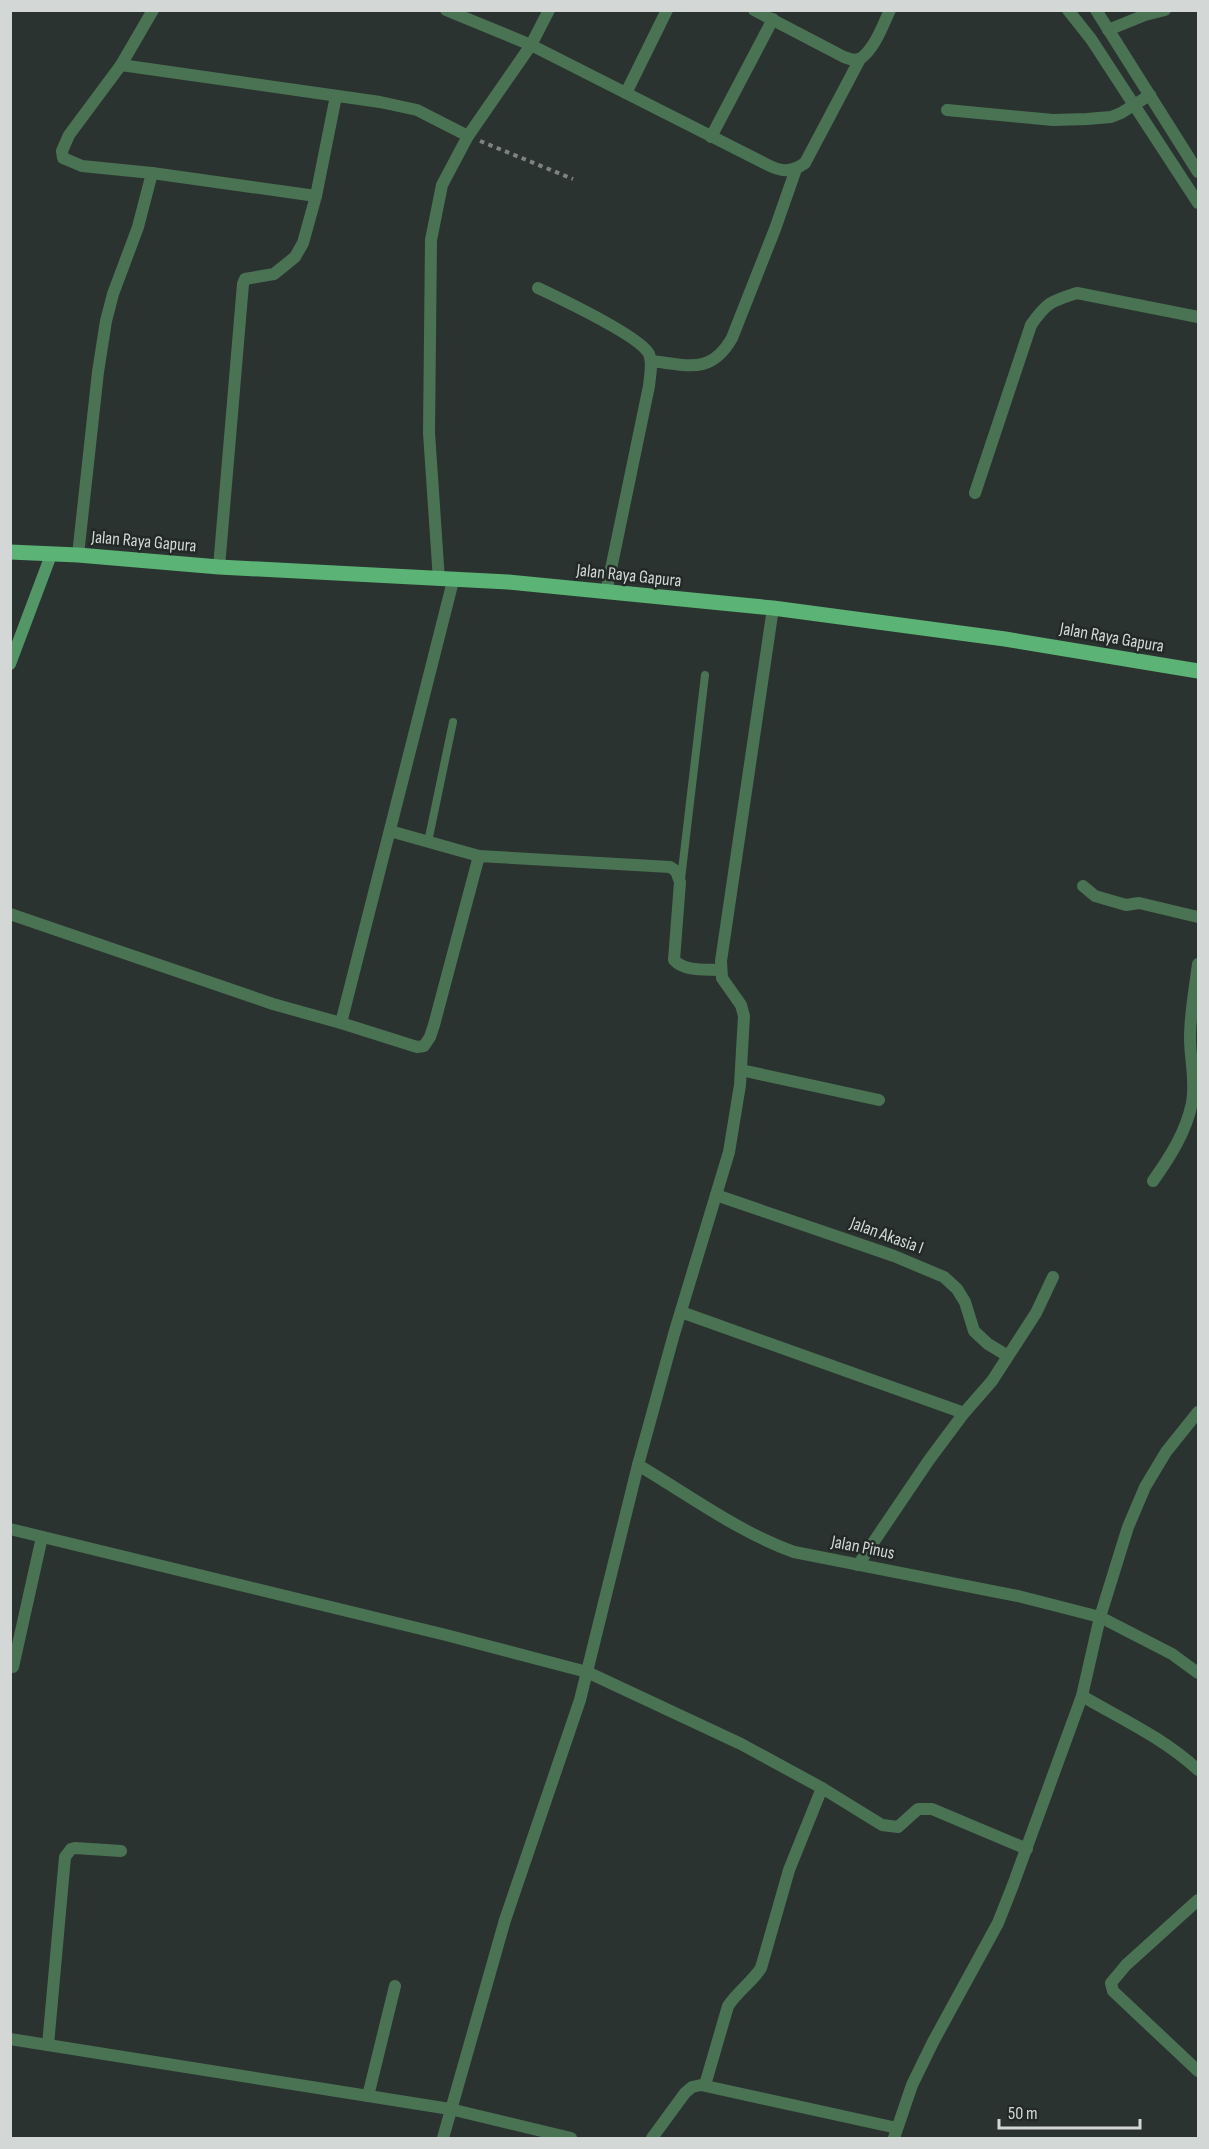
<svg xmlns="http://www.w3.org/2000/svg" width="1209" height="2149" viewBox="0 0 1209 2149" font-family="'Sofia Sans Condensed',sans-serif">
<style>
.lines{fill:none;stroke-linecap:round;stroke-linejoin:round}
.path{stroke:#7c8380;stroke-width:4;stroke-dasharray:4.5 4.5;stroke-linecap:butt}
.service{stroke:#4a7354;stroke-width:8}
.minor{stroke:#4a7354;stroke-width:12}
.secondary{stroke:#549767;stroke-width:12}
.primary{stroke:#5bb375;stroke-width:15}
.labels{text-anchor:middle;stroke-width:5;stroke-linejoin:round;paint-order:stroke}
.street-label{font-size:18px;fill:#d3d8d6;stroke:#222926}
</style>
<rect width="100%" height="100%" fill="#2b3330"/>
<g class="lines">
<polyline class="path" points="480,141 573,179"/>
<g class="service">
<polyline points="428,842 453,722"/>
<polyline points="681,879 705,675"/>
</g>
<g class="minor">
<path d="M446 10 531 45 766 164C781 172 791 173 805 163L860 59C875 48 882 27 890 10"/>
<polyline points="754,10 844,57 853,60 860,59"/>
<polyline points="1068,10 1091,39 1198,203"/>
<polyline points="1096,10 1198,172"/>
<polyline points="1108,30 1145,15 1165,10"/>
<polyline points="121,65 380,102 417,110 468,136"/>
<polyline points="626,93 667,10"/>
<polyline points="947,110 1053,120 1087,119 1111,117 1121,113 1150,95"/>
<polyline points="711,137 773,19"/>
<polyline points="152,173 316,196"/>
<path d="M538 288C559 298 640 336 649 354 653 363 650 375 649 386L606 593"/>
<path d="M651 361C688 365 711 375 732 338L775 229 796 169"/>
<path d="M975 493 1031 325C1046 303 1051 301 1077 293L1198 317"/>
<polyline points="78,555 98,372 106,321 113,294 138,227 152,173 82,166 63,158 62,151 69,135 121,65 153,10"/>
<polyline points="219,567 243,284 245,279 274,274 295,257 303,243 316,196 336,96"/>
<polyline points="439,580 429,433 431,240 442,185 468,136 531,45 549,10"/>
<polyline points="390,831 479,856"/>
<polyline points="1083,886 1095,896 1126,905 1139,903 1198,917"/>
<polyline points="10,914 273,1004 341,1023 453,581"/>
<path d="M341 1023 417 1047 424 1046 430 1037 434 1025 479 856 670 867 676 871 680 882 674 960C685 972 706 969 721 970"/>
<polyline points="741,1070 879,1100"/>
<path d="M1153 1181C1170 1157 1186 1132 1192 1103 1196 1081 1190 1059 1190 1038 1190 1013 1195 988 1198 964"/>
<polyline points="716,1195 894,1256 944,1277 957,1289 965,1302 974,1331 988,1344 1008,1356"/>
<polyline points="681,1312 964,1413"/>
<path d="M638 1465C689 1495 738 1532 794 1552L1018 1596 1100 1617 1172 1654 1198 1673"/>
<polyline points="10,1529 446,1635 587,1672 741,1744 822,1788 882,1825 898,1827 918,1809 932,1809 1027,1849"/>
<polyline points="858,1565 929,1460 964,1413 992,1381 1036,1313 1053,1277"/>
<polyline points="13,1667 42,1537"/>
<path d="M1082 1696C1122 1719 1165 1739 1198 1770"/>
<polyline points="1198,1900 1126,1965 1111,1983 1113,1991 1198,2071"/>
<polyline points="10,2039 450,2109 571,2138"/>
<polyline points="48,2045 65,1857 71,1849 75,1848 121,1851"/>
<path d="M705 2085 728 2006C738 1991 752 1982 761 1968L789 1870 822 1788"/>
<polyline points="368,2096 395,1986"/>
<polyline points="443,2138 505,1920 580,1700 638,1465 674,1334 729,1152 740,1085 744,1016 741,1005 722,978 721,961 773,608"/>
<polyline points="652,2138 685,2093 692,2087 701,2085 897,2128"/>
<polyline points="894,2138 912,2085 933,2042 998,1923 1013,1885 1082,1696 1100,1617 1128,1527 1145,1487 1166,1452 1198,1412"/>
</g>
<polyline class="secondary" points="10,664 51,555"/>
<polyline class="primary" points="10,552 78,555 219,567 508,582 773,608 1005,639 1198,671"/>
</g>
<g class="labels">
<g class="street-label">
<text transform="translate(144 541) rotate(5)" y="6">Jalan Raya Gapura</text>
<text transform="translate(629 575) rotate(6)" y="6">Jalan Raya Gapura</text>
<text transform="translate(1112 637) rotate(10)" y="6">Jalan Raya Gapura</text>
<text transform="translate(887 1235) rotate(20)" y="6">Jalan Akasia I</text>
<text transform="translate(863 1547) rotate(11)" y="6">Jalan Pinus</text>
</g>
</g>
<rect width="1209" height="2149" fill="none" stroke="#d3d8d6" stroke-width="24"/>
<path d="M999 2119v9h141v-9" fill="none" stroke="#d3d8d6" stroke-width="3"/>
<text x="1008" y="2119" font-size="18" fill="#d3d8d6" stroke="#222926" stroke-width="4.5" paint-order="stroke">50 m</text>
</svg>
